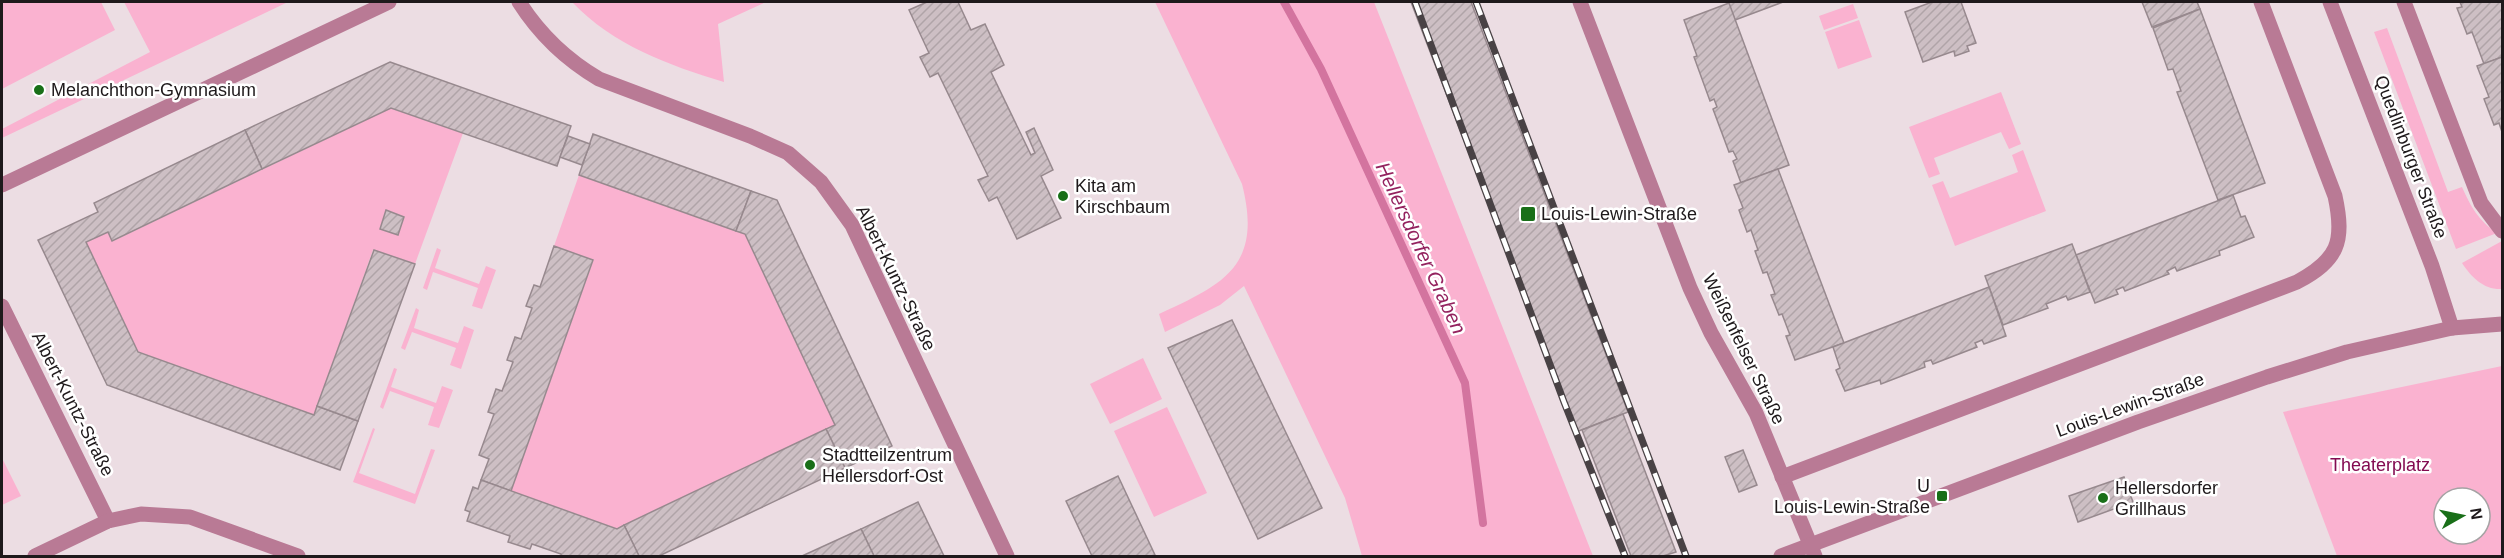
<svg xmlns="http://www.w3.org/2000/svg" width="2504" height="558" viewBox="0 0 2504 558" font-family="Helvetica,sans-serif">
<style>
.green{fill:#fab2d0;fill-rule:evenodd}
.lines{fill:none;stroke-linecap:round;stroke-linejoin:round}
.stream{stroke:#d3749f;stroke-width:8}
.building{fill:url(#building-hatch);stroke:#97898e;stroke-width:1.5}
.minor{stroke:#b97a95;stroke-width:15}
.rail-casing{stroke:#494245;stroke-width:7}
.rail{stroke:#fff;stroke-width:4.5;stroke-dasharray:14;stroke-linecap:butt}
.poi-dot{fill:#196f18;stroke:#fff;stroke-width:2}
.labels{text-anchor:middle;stroke-width:5;stroke-linejoin:round;paint-order:stroke}
.poi-label{font-size:18px;fill:#1e191b;stroke:#fff;text-anchor:start}
.street-label{font-size:18px;fill:#1e191b;stroke:#fff}
.park-label{font-size:18px;fill:#830b51;stroke:#fff}
.water-label{font-size:20px;font-style:italic;fill:#94225f;stroke:#fff}
</style>
<defs>
<pattern id="building-hatch" width="6" height="6" patternUnits="userSpaceOnUse" patternTransform="scale(1.5)"><rect width="6" height="6" fill="#cdbfc4"/><path d="M-1 1l2-2M0 6l6-6M5 7l2-2" fill="none" stroke="#b0a4a8"/></pattern>
</defs>
<rect width="100%" height="100%" fill="#ecdde3"/>
<g class="green">
<polygon points="2,2 101,2 115,30 2,89"/>
<polygon points="124,2 288,2 2,138 2,129 150,52"/>
<path d="M572 2H766L718 24 724 82C668 65 613 45 572 2Z"/>
<path d="M1155 2H1374L1593 556H1362L1345 498 1244 286 1220 305 1165 332 1159 314C1224 284 1263 266 1242 184Z"/>
<polygon points="1853,4 1858,18 1824,30 1819,16"/>
<polygon points="1859,20 1872,57 1838,69 1825,32"/>
<path d="M2387 28 2448 192 2462 187C2471 207 2478 220 2497 233L2456 249 2374 32Z"/>
<polygon points="2001,92 2021,144 2009,149 2001,132 1934,158 1940,174 1929,178 1909,127"/>
<polygon points="391,108 463,133 415,264 373,250 314,415 138,352 86,242 108,232 113,241"/>
<polygon points="2023,150 2046,211 1955,246 1932,185 1943,181 1950,198 2018,172 2012,155"/>
<polygon points="579,175 745,234 835,425 617,529 511,491 593,261 554,246"/>
<path d="M2502 241V289C2484 290 2472 278 2462 263Z"/>
<polygon points="437,248 441,250 435,268 479,284 486,266 496,270 482,309 472,306 478,288 433,272 427,290 423,288"/>
<polygon points="416,308 419,310 414,328 458,343 464,326 474,330 461,369 450,365 456,348 412,332 405,350 401,348"/>
<polygon points="1143,358 1162,399 1110,424 1090,384"/>
<path d="M2502 366V556H2337L2283 412ZM2444 498H2480V534H2444Z"/>
<polygon points="394,368 397,369 391,387 436,403 442,386 453,390 439,428 428,425 434,407 390,391 383,409 380,407"/>
<polygon points="1167,407 1207,493 1154,517 1114,431"/>
<polygon points="373,428 375,429 359,473 415,494 431,449 435,450 415,504 353,482"/>
<polygon points="2,458 21,496 2,505"/>
</g>
<g class="lines">
<polyline class="stream" points="1284,2 1321,69 1465,383 1483,523"/>
</g>
<g class="building">
<polygon points="927,2 958,2 971,30 985,24 1004,65 991,72 1031,155 1035,153 1026,132 1034,128 1053,170 1041,176 1061,218 1017,239 997,197 989,201 978,180 988,176 938,73 930,77 920,57 929,53 909,10"/>
<polygon points="1411,2 1471,2 1628,412 1576,432"/>
<polygon points="1728,2 1783,2 1735,20"/>
<polygon points="1932,2 1961,2 1976,43 1967,46 1969,51 1955,56 1954,51 1923,62 1905,12"/>
<polygon points="2142,2 2197,2 2200,9 2152,27"/>
<polygon points="2460,2 2502,2 2502,57 2484,64 2472,32 2467,34 2457,8 2462,7"/>
<polygon points="1729,3 1789,165 1741,183 1733,161 1737,159 1733,151 1729,152 1713,109 1717,107 1714,99 1710,101 1694,57 1697,56 1684,20"/>
<polygon points="2200,9 2265,183 2218,200 2177,92 2181,91 2173,69 2168,70 2153,28"/>
<polygon points="2502,57 2502,132 2499,123 2494,125 2484,99 2489,97 2477,66"/>
<polygon points="390,62 571,126 557,166 391,108 262,169 245,130"/>
<polygon points="245,130 262,169 112,241 108,232 86,242 138,352 314,415 317,406 358,421 340,470 107,385 38,240 98,212 94,203"/>
<polygon points="593,134 751,191 736,231 579,175"/>
<polygon points="568,136 590,144 582,165 560,157"/>
<polygon points="1778,169 1844,343 1795,360 1786,336 1790,335 1782,314 1779,315 1771,295 1775,294 1767,272 1763,273 1755,251 1758,250 1751,230 1747,232 1739,210 1743,208 1734,185"/>
<polygon points="751,191 777,200 892,446 845,468 826,429 835,425 745,234 736,231"/>
<polygon points="2233,195 2241,217 2245,216 2254,237 2219,251 2220,255 2177,271 2175,267 2167,271 2169,274 2125,291 2123,287 2116,290 2118,294 2095,303 2076,255"/>
<polygon points="386,210 404,217 398,235 380,229"/>
<polygon points="2072,244 2090,292 2068,300 2066,296 2046,304 2048,308 2003,325 1985,276"/>
<polygon points="554,246 593,260 511,491 481,480 489,459 479,455 494,414 488,412 496,389 502,391 513,362 507,360 515,337 521,339 532,308 526,306 534,285 540,287"/>
<polygon points="374,250 415,264 358,421 317,406"/>
<polygon points="1989,287 2006,336 1984,344 1982,340 1975,343 1977,347 1933,364 1931,360 1924,362 1925,367 1881,384 1880,380 1845,391 1836,370 1840,368 1833,347"/>
<polygon points="1232,320 1322,508 1258,539 1168,348"/>
<polygon points="1623,414 1676,552 1663,556 1631,556 1582,430"/>
<polygon points="826,429 845,468 659,556 639,556 624,525"/>
<polygon points="1743,450 1757,485 1739,492 1725,457"/>
<polygon points="1118,476 1155,555 1151,556 1092,556 1066,501"/>
<polygon points="2124,477 2133,502 2078,522 2069,496"/>
<polygon points="481,480 617,529 624,525 639,556 561,556 561,554 532,544 530,549 508,542 510,536 467,521 470,512 465,510 473,487 478,489"/>
<polygon points="918,502 944,556 874,556 861,529"/>
<polygon points="861,529 874,556 802,556"/>
</g>
<g class="lines">
<g class="minor">
<path d="M519 2C540 35 565 59 599 79L750 136 788 153 821 182 852 225 1007 556"/>
<polyline points="1580,2 1690,288 1711,333 1756,413 1815,556"/>
<polyline points="2330,2 2432,266 2452,328"/>
<polyline points="2404,2 2481,203 2502,231"/>
<polyline points="2,185 389,2"/>
<polyline points="2,306 108,521"/>
<path d="M1782 477 2297 282C2338 260 2345 242 2335 196L2261 2"/>
<polyline points="35,556 108,521 141,514 190,517 298,556"/>
<polyline points="1781,556 2138,422 2267,377 2347,352 2452,328 2502,324"/>
</g>
<g class="rail-casing">
<g id="rail">
<polyline points="1415,2 1564,402 1625,556"/>
<polyline points="1476,2 1686,556"/>
</g>
</g>
<use href="#rail" class="rail"/>
</g>
<g class="poi-dot">
<circle cx="39" cy="90" r="6"/>
<circle cx="1063" cy="196" r="6"/>
<rect x="1520" y="206" width="16" height="16" rx="3"/>
<circle cx="810" cy="465" r="6"/>
<rect x="1936" y="490" width="12" height="12" rx="3"/>
<circle cx="2103" cy="498" r="6"/>
</g>
<g class="labels">
<g class="poi-label">
<text x="51" y="96">Melanchthon-Gymnasium</text>
<text x="1075" y="192">Kita am<tspan x="1075" dy="21">Kirschbaum</tspan></text>
<text x="1541" y="220">Louis-Lewin-Straße</text>
<text x="822" y="461">Stadtteilzentrum<tspan x="822" dy="21">Hellersdorf-Ost</tspan></text>
<text x="1930" y="492" text-anchor="end">U<tspan x="1930" dy="21">Louis-Lewin-Straße</tspan></text>
<text x="2115" y="494">Hellersdorfer<tspan x="2115" dy="21">Grillhaus</tspan></text>
</g>
<g class="street-label">
<text transform="translate(2411 157) rotate(69)" y="6">Quedlinburger Straße</text>
<text transform="translate(896 278) rotate(64)" y="6">Albert-Kuntz-Straße</text>
<text transform="translate(1744 349) rotate(64)" y="6">Weißenfelser Straße</text>
<text transform="translate(73 404) rotate(63)" y="6">Albert-Kuntz-Straße</text>
<text transform="translate(2130 405) rotate(-20)" y="6">Louis-Lewin-Straße</text>
</g>
<g class="park-label">
<text x="2380" y="471">Theaterplatz</text>
</g>
<g class="water-label">
<text transform="translate(1421 248) rotate(65)" y="7">Hellersdorfer Graben</text>
</g>
</g>
<rect width="2504" height="558" fill="none" stroke="#1e191b" stroke-width="6"/>
<g transform="translate(2462 516) rotate(81)"><circle r="28" fill="#ffffff" stroke="#a5a3a4" stroke-width="1.5"/>
<path d="M0-4.5L10 22L0 15L-10 22Z" fill="#196f18"/>
<text y="-9" font-size="16" font-weight="bold" text-anchor="middle" fill="#1e191b">N</text>
</g>
</svg>
